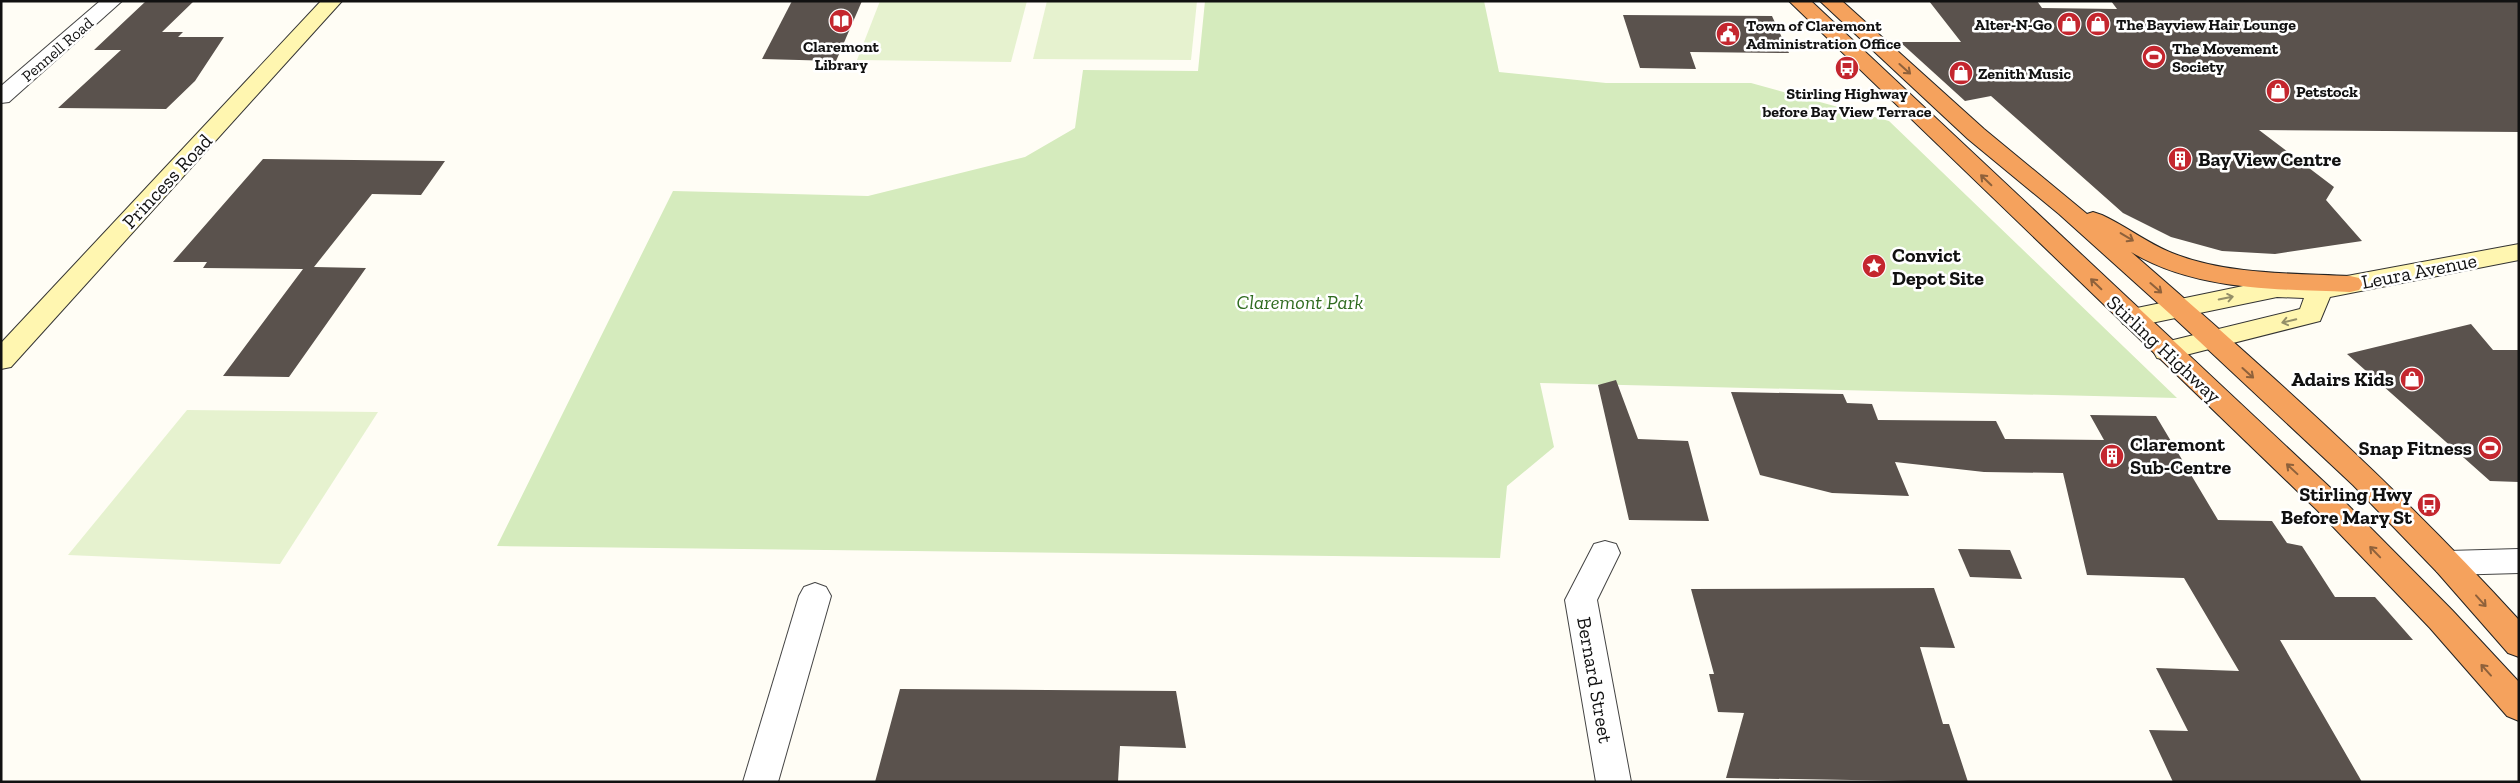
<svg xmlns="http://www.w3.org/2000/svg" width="2520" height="783" viewBox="0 0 2520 783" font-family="'Zilla Slab',serif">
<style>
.green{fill:#d5ebbd}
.pitch{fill:#e6f2cf}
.building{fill:#5a524d}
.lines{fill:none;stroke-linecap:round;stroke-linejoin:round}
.street-casing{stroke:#444;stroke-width:2}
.secondary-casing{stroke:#333;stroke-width:2}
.highway-casing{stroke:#222;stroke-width:2}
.street{fill:#fff;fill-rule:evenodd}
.secondary{fill:#fff6b0;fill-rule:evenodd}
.highway{fill:#f5a25d;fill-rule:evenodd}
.oneway{stroke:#8e613b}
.oneway2{stroke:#948f68}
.labels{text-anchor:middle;stroke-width:5;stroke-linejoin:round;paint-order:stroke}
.far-poi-label{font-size:16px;font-weight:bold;fill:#111;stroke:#fff;text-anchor:start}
.far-street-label{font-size:16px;fill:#111;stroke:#fff}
.poi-label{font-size:20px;font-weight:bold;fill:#111;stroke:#fff;text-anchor:start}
.street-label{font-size:20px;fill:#111;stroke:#fff}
.park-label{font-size:20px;font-style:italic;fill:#2f6b1f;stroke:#fff}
</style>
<rect width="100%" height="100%" fill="#fffdf5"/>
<polygon class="green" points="1205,1 1484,1 1499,72 1606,83 1751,83 1889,121 2177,398 1540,383 1554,447 1507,486 1500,558 497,546 673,191 868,196 1025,157 1075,128 1083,70 1198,71"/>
<g class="pitch">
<polygon points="880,1 1027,1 1011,62 857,60"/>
<polygon points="1047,1 1197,1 1191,60 1033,59"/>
<polygon points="187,410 378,412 280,564 68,555"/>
</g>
<g class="building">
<polygon points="146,1 194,1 162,32 183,32 178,37 224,37 195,81 166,109 58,108 121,50 94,50"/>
<polygon points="792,1 862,1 836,61 762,59"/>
<polygon points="1929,1 2037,1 2042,8 2117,9 2111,1 2519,1 2519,132 2259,130 2334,187 2326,200 2362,241 2275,254 2222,251 2171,237 2123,213 1991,96 1965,101 1900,42 1961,42"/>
<polygon points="1623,15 1772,16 1789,53 1690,52 1696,69 1640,68"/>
<polygon points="263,159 445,161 421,195 372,194 314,267 366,268 289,377 223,376 303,269 203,268 207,262 173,262"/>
<polygon points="2471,324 2493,350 2519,350 2519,482 2490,481 2347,354"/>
<polygon points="1616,380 1638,439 1688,441 1709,521 1629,520 1598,385"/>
<polygon points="1731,392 1843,394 1847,403 1872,404 1878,420 1996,421 2005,439 2104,440 2090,415 2156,416 2218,520 2272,521 2287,543 2302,546 2335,597 2375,597 2413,640 2280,640 2362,782 2173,782 2149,730 2188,731 2156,668 2239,671 2184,578 2087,575 2063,473 1984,472 1895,462 1909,496 1832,493 1760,475"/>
<polygon points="1958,549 2010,550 2022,579 1970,577"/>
<polygon points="1934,588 1955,648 1920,647 1943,724 1949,724 1968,782 1726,778 1744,713 1718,712 1709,674 1714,674 1691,589"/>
<polygon points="900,689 1176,691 1186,748 1120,746 1118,782 875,782"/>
</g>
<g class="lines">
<g class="street-casing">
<g id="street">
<polygon points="100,1 122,1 9,102 1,103 1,86"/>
<polygon points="1605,541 1616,544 1620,553 1597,600 1631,782 1596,782 1565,600 1594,544"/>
<polygon points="2519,549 2519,573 2448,575 2437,572 2433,563 2437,554 2448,551"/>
<polygon points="815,583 826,587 831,596 778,782 743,782 799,596 804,587"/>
</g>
</g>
<g class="secondary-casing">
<g id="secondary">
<polygon points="321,1 342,1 11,367 1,369 1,343"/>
<polygon points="2519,244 2519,260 2330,297 2320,321 2166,360 2157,358 2153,351 2157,344 2300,309 2304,298 2277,297 2132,327 2123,324 2119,318 2123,312 2132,309 2277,279 2320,281"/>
</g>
</g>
<g class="highway-casing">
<g id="highway">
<polygon points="1789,1 1811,1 2337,494 2452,610 2519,682 2519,721 2507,716 2430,628 2317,510"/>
<path d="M1820 1H1842L1984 129 2087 214 2093 212 2102 215C2126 226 2147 243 2172 253 2227 275 2291 273 2350 276L2359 278 2363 284 2359 290 2350 292C2277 289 2196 291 2131 252 2266 369 2399 488 2519 620V657L2508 653 2437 572 2353 485 2169 313 2059 214 1968 139Z"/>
</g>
</g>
<use href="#street" class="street"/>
<use href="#secondary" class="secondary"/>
<use href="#highway" class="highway"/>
</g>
<defs><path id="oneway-shaft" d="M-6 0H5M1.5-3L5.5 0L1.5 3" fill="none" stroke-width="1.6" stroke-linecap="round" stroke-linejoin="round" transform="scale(1.25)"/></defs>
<g class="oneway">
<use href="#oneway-shaft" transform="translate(1905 69) rotate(42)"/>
<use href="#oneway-shaft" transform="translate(1986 180) rotate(-136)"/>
<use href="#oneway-shaft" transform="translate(2127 237) rotate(31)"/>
<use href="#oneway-shaft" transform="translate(2096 284) rotate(-136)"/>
<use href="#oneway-shaft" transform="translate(2156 288) rotate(41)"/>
<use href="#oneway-shaft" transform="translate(2248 373) rotate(42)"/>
<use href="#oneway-shaft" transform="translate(2292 469) rotate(-137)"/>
<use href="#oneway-shaft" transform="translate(2375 552) rotate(-134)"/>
<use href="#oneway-shaft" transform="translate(2481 601) rotate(48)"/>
<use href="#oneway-shaft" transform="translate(2486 670) rotate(-132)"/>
</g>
<g class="oneway2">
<use href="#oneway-shaft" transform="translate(2226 298) rotate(-11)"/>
<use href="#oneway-shaft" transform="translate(2289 321) rotate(166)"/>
</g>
<defs>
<g id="library-disc" transform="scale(1.25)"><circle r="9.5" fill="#c4262e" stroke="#fff"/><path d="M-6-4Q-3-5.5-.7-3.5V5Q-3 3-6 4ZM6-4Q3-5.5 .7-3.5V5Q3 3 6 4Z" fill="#fff"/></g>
<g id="shop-disc" transform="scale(1.25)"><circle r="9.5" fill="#c4262e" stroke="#fff"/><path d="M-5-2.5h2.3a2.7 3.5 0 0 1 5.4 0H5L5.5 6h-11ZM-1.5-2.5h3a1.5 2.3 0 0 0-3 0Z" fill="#fff"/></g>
<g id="civic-disc" transform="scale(1.25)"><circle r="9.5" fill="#c4262e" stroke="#fff"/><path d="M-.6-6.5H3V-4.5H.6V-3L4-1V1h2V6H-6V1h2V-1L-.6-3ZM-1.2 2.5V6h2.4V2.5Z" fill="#fff"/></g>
<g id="stadium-disc" transform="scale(1.25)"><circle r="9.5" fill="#c4262e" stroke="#fff"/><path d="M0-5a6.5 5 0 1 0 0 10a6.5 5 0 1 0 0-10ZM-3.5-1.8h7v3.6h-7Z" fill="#fff"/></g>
<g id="bus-disc" transform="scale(1.25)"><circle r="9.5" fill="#c4262e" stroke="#fff"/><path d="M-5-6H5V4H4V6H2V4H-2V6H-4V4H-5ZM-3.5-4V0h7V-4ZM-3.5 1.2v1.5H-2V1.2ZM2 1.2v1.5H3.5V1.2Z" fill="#fff"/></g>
<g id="building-disc" transform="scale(1.25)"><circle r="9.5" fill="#c4262e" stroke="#fff"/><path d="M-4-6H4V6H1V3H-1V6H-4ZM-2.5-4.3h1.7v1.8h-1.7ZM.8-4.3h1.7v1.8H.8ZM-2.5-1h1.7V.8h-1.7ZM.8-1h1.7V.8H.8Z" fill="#fff"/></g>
<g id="sight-disc" transform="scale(1.25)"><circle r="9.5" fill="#c4262e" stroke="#fff"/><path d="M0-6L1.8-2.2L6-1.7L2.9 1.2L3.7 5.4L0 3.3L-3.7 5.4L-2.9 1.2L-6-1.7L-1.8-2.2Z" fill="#fff"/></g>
</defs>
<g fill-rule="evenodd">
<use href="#library-disc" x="841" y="21"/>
<use href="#shop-disc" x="2069" y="24"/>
<use href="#shop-disc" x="2098" y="24"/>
<use href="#civic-disc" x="1728" y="34"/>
<use href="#stadium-disc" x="2154" y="57"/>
<use href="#bus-disc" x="1847" y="68"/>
<use href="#shop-disc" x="1961" y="73"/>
<use href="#shop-disc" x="2278" y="91"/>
<use href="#building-disc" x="2180" y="159"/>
<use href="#sight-disc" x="1874" y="266"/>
<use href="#shop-disc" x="2412" y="379"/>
<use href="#stadium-disc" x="2490" y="448"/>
<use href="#building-disc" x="2112" y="456"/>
<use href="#bus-disc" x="2429" y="505"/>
</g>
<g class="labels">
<g class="far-poi-label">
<text x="2052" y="30" text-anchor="end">Alter-N-Go</text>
<text x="2116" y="30">The Bayview Hair Lounge</text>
<text x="1746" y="31">Town of Claremont<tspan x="1746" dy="18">Administration Office</tspan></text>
<text x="841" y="52" text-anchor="middle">Claremont<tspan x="841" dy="18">Library</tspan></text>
<text x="2172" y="54">The Movement<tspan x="2172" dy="18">Society</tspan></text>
<text x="1978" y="79">Zenith Music</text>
<text x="2296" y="97">Petstock</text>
<text x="1847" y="99" text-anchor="middle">Stirling Highway<tspan x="1847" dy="18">before Bay View Terrace</tspan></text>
</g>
<g class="far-street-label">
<text transform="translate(57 49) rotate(-41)" y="6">Pennell Road</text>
</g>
<g class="poi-label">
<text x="2198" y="166">Bay View Centre</text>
<text x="1892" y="262">Convict<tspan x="1892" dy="23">Depot Site</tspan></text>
<text x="2394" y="386" text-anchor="end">Adairs Kids</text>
<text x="2130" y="451">Claremont<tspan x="2130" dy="23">Sub-Centre</tspan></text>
<text x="2472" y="455" text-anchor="end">Snap Fitness</text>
<text x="2412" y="501" text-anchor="end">Stirling Hwy<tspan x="2412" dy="23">Before Mary St</tspan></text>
</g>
<g class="street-label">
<text transform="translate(167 181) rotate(-47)" y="7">Princess Road</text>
<text transform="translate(2419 271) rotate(-11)" y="7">Leura Avenue</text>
<text transform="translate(2164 349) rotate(43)" y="7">Stirling Highway</text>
<text transform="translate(1595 680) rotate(80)" y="7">Bernard Street</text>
</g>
<g class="park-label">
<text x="1300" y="309">Claremont Park</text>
</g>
</g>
<rect width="2520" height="783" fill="none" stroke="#111111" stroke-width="5"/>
</svg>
